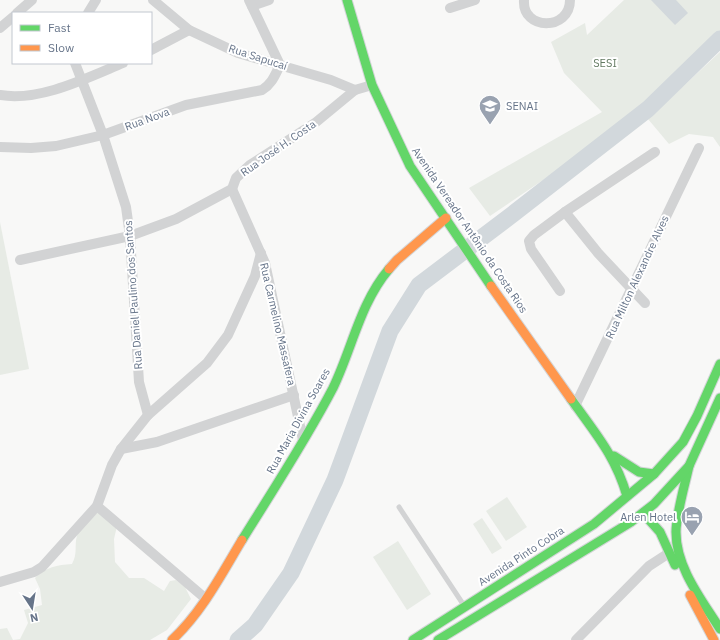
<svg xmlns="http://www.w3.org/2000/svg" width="720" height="640" viewBox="0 0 720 640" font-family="'IBM Plex Sans',sans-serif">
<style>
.green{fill:#e7ebe5}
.water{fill:#d2d8dc}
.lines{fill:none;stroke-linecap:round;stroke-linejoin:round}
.river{stroke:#d2d8dc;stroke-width:17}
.fast-casing{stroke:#d3d5d7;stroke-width:11}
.slow-casing{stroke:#d3d5d7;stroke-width:11}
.lane{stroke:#d2d3d4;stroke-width:5}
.street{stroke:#d2d3d4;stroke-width:10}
.fast{stroke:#63d668;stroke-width:9}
.slow{stroke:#ff974d;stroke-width:9}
.labels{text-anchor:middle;stroke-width:4;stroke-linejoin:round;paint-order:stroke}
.street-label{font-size:11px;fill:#667489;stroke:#fff}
.park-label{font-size:11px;fill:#637a62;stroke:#fff}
.poi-label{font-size:11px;fill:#667489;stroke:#fff;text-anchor:start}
</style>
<rect width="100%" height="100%" fill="#f8f8f7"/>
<g class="green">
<polygon points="624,0 720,0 720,31 652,97 577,157 490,216 469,188 602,112 564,73 551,42 585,23 587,35"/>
<polygon points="720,52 720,147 713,137 689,134 669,144 648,119"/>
<polygon points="0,222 29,369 0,375"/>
<polygon points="507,497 527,527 506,541 486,511"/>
<path d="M101 510 117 526 114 539 115 562 129 578H144L164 591 170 581 176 580 185 587 191 599 167 630 150 640H0V629L7 628 13 640 20 639 28 623 24 610 42 605 40 589 35 578C46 567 57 565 72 564 78 553 74 546 77 536 80 526 93 517 101 510Z"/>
<polygon points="482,518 502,548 492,554 473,524"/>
<polygon points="398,541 431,594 407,610 373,557"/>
</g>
<polygon class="water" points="651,0 676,0 688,13 675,25"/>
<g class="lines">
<polyline class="river" points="238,640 255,625 291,573 335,480 390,331 419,285 513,214 648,109 720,39"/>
<g class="fast-casing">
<g id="fast">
<polyline points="347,0 372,85 410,166 491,286"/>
<path d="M571 399C595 433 615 455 627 496"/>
<polyline points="614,456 639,472 654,474"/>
<path d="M689 466C685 484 676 515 676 532 676 568 702 600 720 629"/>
<polyline points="643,513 660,532 675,565"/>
<path d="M242 540C273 490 306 440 333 388 352 349 360 303 389 269"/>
<polyline points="413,640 594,524 654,474 683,442 697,416 720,364"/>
<polyline points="438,640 631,522 654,504 689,466 720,398"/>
</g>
</g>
<g class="slow-casing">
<g id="slow">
<polyline points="389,269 397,260 446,218"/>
<polyline points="491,286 571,399"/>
<polyline points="690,595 714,640"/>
<path d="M172 640C202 612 221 575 242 540"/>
</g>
</g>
<polyline class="lane" points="399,507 463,604"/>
<g class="street">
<polyline points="153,0 189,30 238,53 331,80 355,90 372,85"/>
<path d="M524 0C522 31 570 31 570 0"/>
<polyline points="252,6 269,0"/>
<polyline points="450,8 475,0"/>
<polyline points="17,13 32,0"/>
<polyline points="88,13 96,0"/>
<polyline points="0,28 13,17"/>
<polyline points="151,50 189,30"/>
<polyline points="75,63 103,135 126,207 130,236 139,382 148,415"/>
<path d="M0 95C39 102 87 78 123 63"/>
<path d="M0 147 31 148 56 146 103 135 186 105 262 90C272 84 275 75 280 65L249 0"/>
<polyline points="232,189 265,263 303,440"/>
<polyline points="565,212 598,253 645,303"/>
<polyline points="20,260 130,236 176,219 232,189 236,178 250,165 315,123 355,90"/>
<polyline points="560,291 531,249 529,241 534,235 565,212 655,152"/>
<polyline points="575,406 699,148"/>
<polyline points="121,449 157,442 294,395"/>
<polyline points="97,506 206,599"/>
<polyline points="0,582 34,572 42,567 97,506 112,465 121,449 148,415 207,363 228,335 255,276 261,253"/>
<polyline points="576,640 649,566 669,553"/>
</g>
<use href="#fast" class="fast"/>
<use href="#slow" class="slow"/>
</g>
<defs>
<g id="university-pin" transform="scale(1.15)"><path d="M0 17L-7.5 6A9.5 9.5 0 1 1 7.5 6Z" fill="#99a2b0" stroke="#fff"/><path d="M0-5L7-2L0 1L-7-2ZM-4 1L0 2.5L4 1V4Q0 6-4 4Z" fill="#fff"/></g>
<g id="hotel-pin" transform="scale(1.15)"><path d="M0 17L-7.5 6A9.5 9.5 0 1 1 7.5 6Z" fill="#99a2b0" stroke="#fff"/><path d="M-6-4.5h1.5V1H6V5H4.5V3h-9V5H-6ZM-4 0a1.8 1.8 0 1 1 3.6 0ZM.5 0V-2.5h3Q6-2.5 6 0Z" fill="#fff"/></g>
</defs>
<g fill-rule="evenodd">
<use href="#university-pin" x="490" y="106"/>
<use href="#hotel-pin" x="692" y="517"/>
</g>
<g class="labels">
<g class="street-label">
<text transform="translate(258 57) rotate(18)" y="4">Rua Sapucaí</text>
<text transform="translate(147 119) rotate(-20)" y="4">Rua Nova</text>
<text transform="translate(278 148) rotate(-35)" y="4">Rua José H. Costa</text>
<text transform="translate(470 230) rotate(56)" y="4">Avenida Vereador Antônio da Costa Rios</text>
<text transform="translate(637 277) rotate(-65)" y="4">Rua Milton Alexandre Alves</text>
<text transform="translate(133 295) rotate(-94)" y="4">Rua Daniel Paulino dos Santos</text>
<text transform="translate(278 324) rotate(77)" y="4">Rua Carmelino Massafera</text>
<text transform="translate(298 421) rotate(-61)" y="4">Rua Maria Divina Soares</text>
<text transform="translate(521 556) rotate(-33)" y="4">Avenida Pinto Cobra</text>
</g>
<g class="park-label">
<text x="605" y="67">SESI</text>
</g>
<g class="poi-label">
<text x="506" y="110">SENAI</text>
<text x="676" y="521" text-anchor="end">Arlen Hotel</text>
</g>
</g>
<rect x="12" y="12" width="140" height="52" fill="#ffffff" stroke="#c2c7d0"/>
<rect x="20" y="25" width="20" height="6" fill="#63d668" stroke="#c2c7d0"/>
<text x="48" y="32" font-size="12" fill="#667489">Fast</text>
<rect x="20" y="45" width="20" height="6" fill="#ff974d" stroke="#c2c7d0"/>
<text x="48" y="52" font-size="12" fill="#667489">Slow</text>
<g transform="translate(32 608) rotate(168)" stroke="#ffffff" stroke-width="3" paint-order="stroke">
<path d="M0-3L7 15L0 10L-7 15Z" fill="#667489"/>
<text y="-6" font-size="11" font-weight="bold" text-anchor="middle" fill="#667489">N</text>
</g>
</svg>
